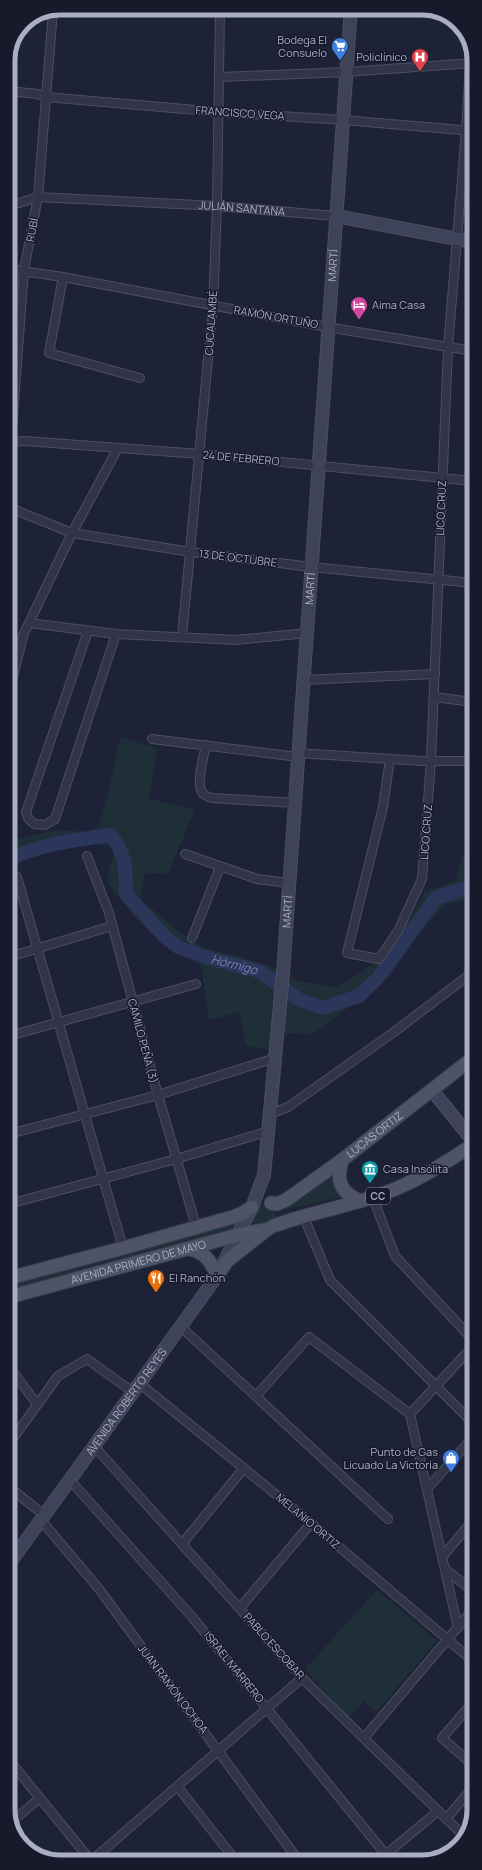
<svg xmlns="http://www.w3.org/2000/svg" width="482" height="1870" viewBox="0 0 482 1870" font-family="Manrope,sans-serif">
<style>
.green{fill:#1f2f37}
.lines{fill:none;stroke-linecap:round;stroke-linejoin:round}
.river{stroke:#2c355a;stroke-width:14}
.street-casing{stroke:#4c4f62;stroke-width:10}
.secondary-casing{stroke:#4c4f62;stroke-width:14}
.primary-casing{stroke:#3a3e50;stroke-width:15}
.street{stroke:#313547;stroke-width:8}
.secondary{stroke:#3f435a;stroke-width:12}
.primary{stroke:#4e5367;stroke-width:13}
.labels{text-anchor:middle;stroke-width:3;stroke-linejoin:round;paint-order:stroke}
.shield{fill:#171a2b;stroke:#7e8296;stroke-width:1}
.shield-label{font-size:10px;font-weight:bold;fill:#aaaec4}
.poi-label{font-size:11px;fill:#aaaec4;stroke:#171a2b;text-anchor:end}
.street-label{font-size:11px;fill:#aaaec4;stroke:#171a2b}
.water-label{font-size:12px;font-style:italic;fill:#7884b3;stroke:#171a2b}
.rim{fill:none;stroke:#aaaec4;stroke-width:5}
</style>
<rect width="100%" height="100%" fill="#1d2236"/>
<g class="green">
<path d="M120 737 157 748 149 799 195 809 168 874 145 873 140 898 173 927 204 948 248 959 275 968 298 981 337 987 373 964 408 922 425 891 455 881 463 855 473 856V898L445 905 424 928 389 977 313 1034 275 1033 267 1049 246 1046 240 1012 209 1020 201 965C155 943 137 922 107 882L114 848 93 843 29 856 8 864V841L57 830 90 832 99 825 109 790Z"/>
<polygon points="330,1174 343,1197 286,1209 285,1206"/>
<polygon points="264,1204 268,1205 275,1212 275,1221 258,1228 252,1221 251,1216 259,1205"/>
<polygon points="241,1221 237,1229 9,1292 9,1285"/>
<polygon points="377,1590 437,1641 376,1712 364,1701 348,1718 305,1669"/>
</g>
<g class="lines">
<path class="river" id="s1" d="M8 860C39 844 76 840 110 835 126 852 126 871 126 894L166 938 180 948 215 960 259 971 298 999 323 1008 359 996 377 979 436 898 473 886"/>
<g class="street-casing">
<g id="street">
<polyline points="220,77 346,72 473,63"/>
<polyline points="8,91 38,94 46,97 219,112 343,120 473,131"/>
<path id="s2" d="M8 202 19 203 38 197 217 206 336 216"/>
<polyline points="8,269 63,277 327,327 473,351"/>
<polyline points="63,277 49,353 140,378"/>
<polyline points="8,442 25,441 200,454 473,481"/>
<polyline points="8,448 11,442 24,270 38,197 53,11"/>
<polyline points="8,507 72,533 191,552 311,567 473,583"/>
<polyline points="29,623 116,634 236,640 307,633"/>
<polyline points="88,631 26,812 28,818 34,824 45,825 55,819 116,634"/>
<polyline points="182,637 213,306 217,206 220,8"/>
<polyline points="303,680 435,674"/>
<polyline points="8,696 24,633 29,623 72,533 118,448"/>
<polyline points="434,697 473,702"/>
<polyline points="152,739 298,757"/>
<path d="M206 745C204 755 196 784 202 792 204 796 209 797 213 798L295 803"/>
<polyline points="298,753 422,761 473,761"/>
<polyline points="390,759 383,807 347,953 379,959 398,931 422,879 431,761 448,347 466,131 471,47"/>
<polyline points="185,854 257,879 289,883"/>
<polyline points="87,856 109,913 158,1095 196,1226"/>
<polyline points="17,877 123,1248"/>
<polyline points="192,938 220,867"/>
<polyline points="9,957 112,926"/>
<polyline points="9,1036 196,984"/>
<polyline points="270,1114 288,1107 394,1032 473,972"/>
<polyline points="9,1134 158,1095 275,1058"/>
<polyline points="373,1198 395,1256 474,1341"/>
<polyline points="9,1204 176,1159 269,1131"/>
<polyline points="303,1215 330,1280 474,1424"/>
<polyline points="180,1326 388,1519"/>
<polyline points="9,1367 37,1404"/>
<polyline points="139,1383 311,1523 474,1662"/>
<polyline points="256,1396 309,1337 410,1414 458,1628"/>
<polyline points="410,1414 474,1345"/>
<polyline points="9,1444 58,1376 87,1359 133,1392"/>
<polyline points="94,1446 302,1678 464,1836"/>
<polyline points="70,1480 193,1618 391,1861"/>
<polyline points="9,1487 44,1515"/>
<polyline points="427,1489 474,1436"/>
<polyline points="41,1520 99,1589 299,1861"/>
<polyline points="182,1544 244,1468"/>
<polyline points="443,1556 474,1519"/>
<polyline points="445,1569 474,1592"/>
<polyline points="240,1608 311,1523"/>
<polyline points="474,1701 442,1738 474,1766"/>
<polyline points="364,1738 474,1608"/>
<polyline points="9,1760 92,1862"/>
<polyline points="177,1786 236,1861"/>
<polyline points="446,1819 474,1786"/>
<polyline points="10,1823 40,1798"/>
<polyline points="378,1861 438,1811"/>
<polyline points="90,1862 302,1678"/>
</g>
</g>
<g class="secondary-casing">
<g id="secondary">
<polyline points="336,216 473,242"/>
<polyline points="432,1090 474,1142"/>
<path id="s3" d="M9 1564 217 1276 252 1207 264 1175 283 973 351 8"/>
</g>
</g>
<g class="primary-casing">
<g id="primary">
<path d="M342 1160C336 1181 340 1192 360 1201"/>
<path id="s4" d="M271 1203 277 1204 286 1200 342 1160 474 1057"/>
<path d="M273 1226C306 1214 340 1208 373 1197 410 1186 442 1165 474 1144"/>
<path d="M189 1249C205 1252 211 1261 217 1276"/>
<polyline points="217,1276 227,1261 265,1231"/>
<polyline points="9,1278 123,1248 233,1217 243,1213 252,1207"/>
<path id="s5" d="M9 1297 238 1235 268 1229"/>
</g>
</g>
<use href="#street" class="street"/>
<use href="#secondary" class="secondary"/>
<use href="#primary" class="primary"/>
</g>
<defs>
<g id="supermarket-pin" transform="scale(0.9)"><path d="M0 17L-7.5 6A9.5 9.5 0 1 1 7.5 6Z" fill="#3f7fe0" stroke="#171a2b"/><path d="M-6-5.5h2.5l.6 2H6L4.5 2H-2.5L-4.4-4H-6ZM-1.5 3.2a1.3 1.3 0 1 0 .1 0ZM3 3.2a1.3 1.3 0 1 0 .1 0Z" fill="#fff"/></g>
<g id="hospital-pin" transform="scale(0.9)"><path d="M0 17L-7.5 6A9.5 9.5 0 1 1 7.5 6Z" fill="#e0444e" stroke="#171a2b"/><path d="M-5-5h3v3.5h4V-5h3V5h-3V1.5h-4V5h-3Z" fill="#fff"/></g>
<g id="hotel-pin" transform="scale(0.9)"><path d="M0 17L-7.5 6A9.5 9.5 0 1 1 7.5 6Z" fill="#d1479c" stroke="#171a2b"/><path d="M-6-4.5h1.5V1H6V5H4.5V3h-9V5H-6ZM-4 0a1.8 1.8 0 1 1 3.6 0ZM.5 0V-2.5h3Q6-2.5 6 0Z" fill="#fff"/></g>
<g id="museum-pin" transform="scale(0.9)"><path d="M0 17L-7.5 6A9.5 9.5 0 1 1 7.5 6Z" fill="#0f9aa8" stroke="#171a2b"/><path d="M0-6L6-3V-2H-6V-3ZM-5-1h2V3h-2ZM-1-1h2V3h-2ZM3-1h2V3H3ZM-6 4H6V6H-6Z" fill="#fff"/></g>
<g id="restaurant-pin" transform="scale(0.9)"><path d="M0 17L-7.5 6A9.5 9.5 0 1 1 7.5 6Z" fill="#e8710a" stroke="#171a2b"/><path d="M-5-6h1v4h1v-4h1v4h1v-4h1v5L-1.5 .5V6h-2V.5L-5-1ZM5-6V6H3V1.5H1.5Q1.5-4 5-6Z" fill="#fff"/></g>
<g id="shop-pin" transform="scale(0.9)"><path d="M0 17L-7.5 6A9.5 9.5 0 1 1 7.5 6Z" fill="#3f7fe0" stroke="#171a2b"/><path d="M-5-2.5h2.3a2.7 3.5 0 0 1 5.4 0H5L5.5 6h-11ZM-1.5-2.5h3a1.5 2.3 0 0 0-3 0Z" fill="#fff"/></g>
</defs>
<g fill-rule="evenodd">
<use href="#supermarket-pin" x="340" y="46"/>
<use href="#hospital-pin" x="420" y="57"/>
<use href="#hotel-pin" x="359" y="305"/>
<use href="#museum-pin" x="370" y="1169"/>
<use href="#restaurant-pin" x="156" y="1278"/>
<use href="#shop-pin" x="451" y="1458"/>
</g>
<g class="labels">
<rect class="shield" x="366" y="1188" width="24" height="16" rx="3"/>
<g class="shield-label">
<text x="378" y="1200">CC</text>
</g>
<g class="poi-label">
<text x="327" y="44">Bodega El<tspan x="327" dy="13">Consuelo</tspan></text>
<text x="407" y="61">Policlínico</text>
<text x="372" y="309" text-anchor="start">Aima Casa</text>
<text x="383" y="1173" text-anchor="start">Casa Insólita</text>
<text x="169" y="1282" text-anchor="start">El Ranchón</text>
<text x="438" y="1456">Punto de Gas<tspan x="438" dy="13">Licuado La Victoria</tspan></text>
</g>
<g class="street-label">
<text transform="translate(240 113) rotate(4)" y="4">FRANCISCO VEGA</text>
<text dy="4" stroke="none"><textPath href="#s2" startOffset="235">JULIÁN SANTANA</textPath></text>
<text transform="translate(32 230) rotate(-79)" y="4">RUBÍ</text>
<text dy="4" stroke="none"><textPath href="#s3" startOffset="1379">MARTÍ</textPath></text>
<text transform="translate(276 317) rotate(10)" y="4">RAMÓN ORTUÑO</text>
<text transform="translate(211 323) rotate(-86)" y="4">CUCALAMBÉ</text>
<text transform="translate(241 458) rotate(5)" y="4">24 DE FEBRERO</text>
<text transform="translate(441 508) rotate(-88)" y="4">LICO CRUZ</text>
<text transform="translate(238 558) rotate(7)" y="4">13 DE OCTUBRE</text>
<text dy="4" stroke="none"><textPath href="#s3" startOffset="1055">MARTÍ</textPath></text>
<text transform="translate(426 832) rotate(-86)" y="4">LICO CRUZ</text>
<text dy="4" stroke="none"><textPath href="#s3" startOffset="731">MARTÍ</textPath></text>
<text transform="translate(143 1041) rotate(75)" y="4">CAMILO PEÑA (3)</text>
<text dy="4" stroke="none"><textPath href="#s4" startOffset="126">LUCAS ORTIZ</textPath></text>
<text dy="4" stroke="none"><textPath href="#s5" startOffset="134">AVENIDA PRIMERO DE MAYO</textPath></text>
<text dy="4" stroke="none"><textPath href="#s3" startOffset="200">AVENIDA ROBERTO REYES</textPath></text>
<text transform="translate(308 1521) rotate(40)" y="4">MELANIO ORTIZ</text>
<text transform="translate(274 1646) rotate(48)" y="4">PABLO ESCOBAR</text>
<text transform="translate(234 1667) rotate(51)" y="4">ISRAEL MARRERO</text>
<text transform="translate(173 1689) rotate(53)" y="4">JUAN RAMÓN OCHOA</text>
</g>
<g class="water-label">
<text dy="4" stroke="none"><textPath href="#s1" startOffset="302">Hórmigo</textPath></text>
</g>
</g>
<path d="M0 0H482V1870H0ZM60 15H422A45 45 0 0 1 467 60V1810A45 45 0 0 1 422 1855H60A45 45 0 0 1 15 1810V60A45 45 0 0 1 60 15Z" fill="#171a2b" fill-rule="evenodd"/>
<path class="rim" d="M60 15H422A45 45 0 0 1 467 60V1810A45 45 0 0 1 422 1855H60A45 45 0 0 1 15 1810V60A45 45 0 0 1 60 15Z"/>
</svg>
